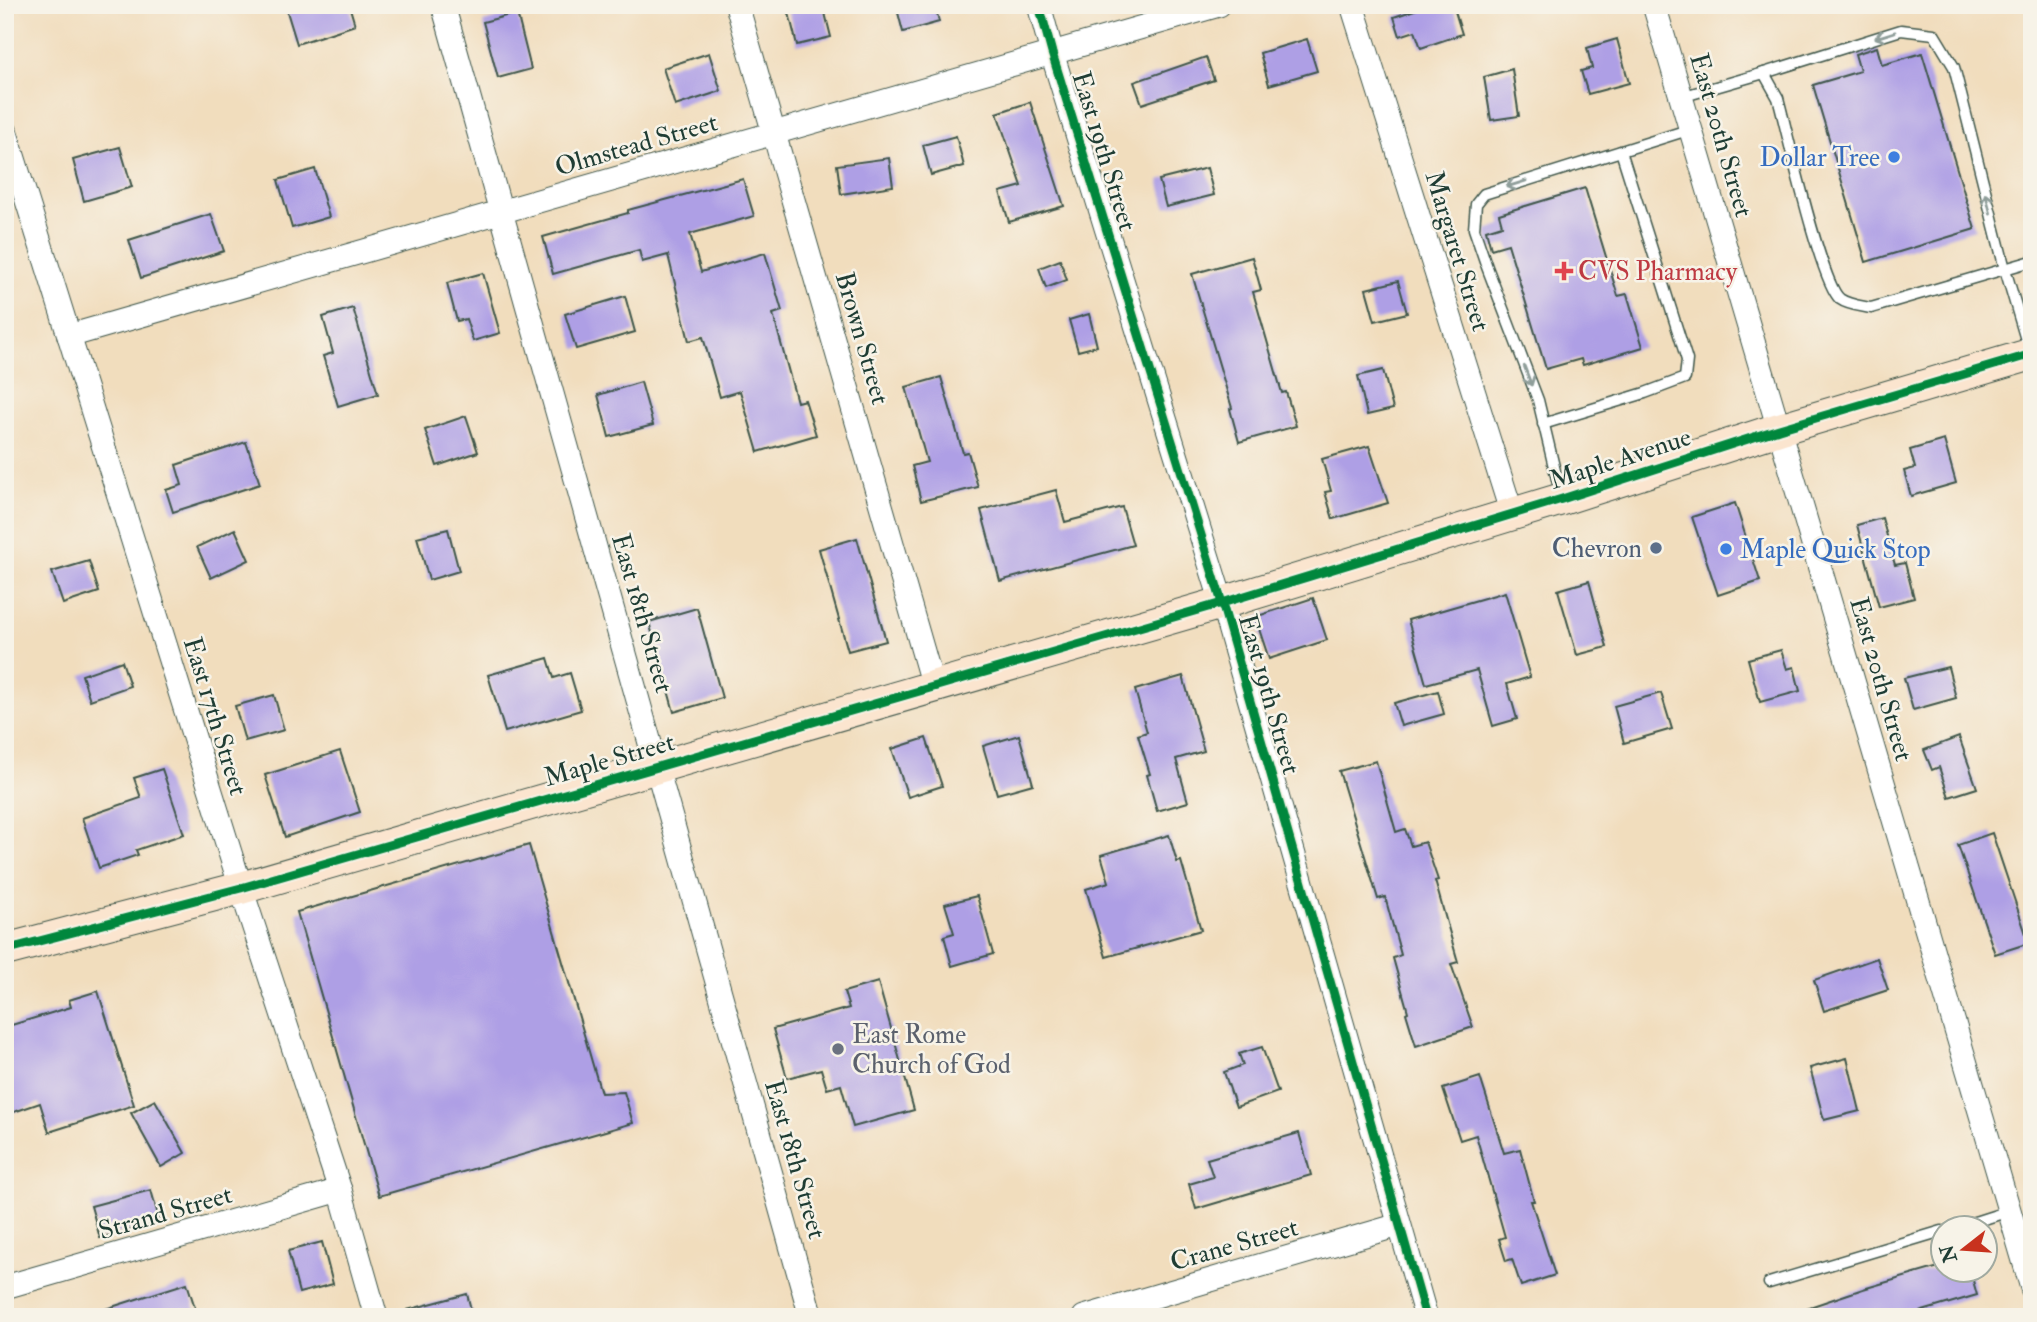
<svg xmlns="http://www.w3.org/2000/svg" width="2037" height="1322" viewBox="0 0 2037 1322" font-family="'IM FELL Double Pica',serif">
<style>
.building{fill:#ae9fe5}
.lines{fill:none;stroke-linecap:round;stroke-linejoin:round}
.service-casing{stroke:#3e5549;stroke-width:13}
.minor-casing{stroke:#3e5549;stroke-width:25}
.secondary-casing{stroke:#3e5549;stroke-width:34}
.service{stroke:#fff;stroke-width:10}
.minor{stroke:#fff;stroke-width:23}
.secondary{stroke:#fbe5cf;stroke-width:32}
.cycleway-casing{stroke:#f7f3e8;stroke-width:13}
.cycleway{stroke:#00873e;stroke-width:9}
.oneway{stroke:#8f9e9a}
.shop-dot{fill:#3f7fe0;stroke:#f7f3e8;stroke-width:2.5}
.health-dot{fill:#e0444e;stroke:#f7f3e8;stroke-width:2.5}
.service-dot{fill:#5c6f8a;stroke:#f7f3e8;stroke-width:2.5}
.worship-dot{fill:#6b7280;stroke:#f7f3e8;stroke-width:2.5}
.labels{text-anchor:middle;stroke-width:5;stroke-linejoin:round;paint-order:stroke}
.street-label{font-size:26px;fill:#1f3d34;stroke:#f7f3e8}
.shop-label{font-size:26px;fill:#366cbe;stroke:#f7f3e8;text-anchor:end}
.health-label{font-size:26px;fill:#be3a42;stroke:#f7f3e8;text-anchor:start}
.service-label{font-size:26px;fill:#4e5e75;stroke:#f7f3e8;text-anchor:end}
.worship-label{font-size:26px;fill:#5b616d;stroke:#f7f3e8;text-anchor:start}
</style>
<rect width="100%" height="100%" fill="#f7f3e8"/>
<filter id="ink" filterUnits="userSpaceOnUse"><feTurbulence type="fractalNoise" baseFrequency=".0143" numOctaves="2"/><feDisplacementMap in="SourceGraphic" scale="14" xChannelSelector="R" yChannelSelector="G"/><feConvolveMatrix kernelMatrix="1 2 1 2 8 2 1 2 1" color-interpolation-filters="sRGB"/></filter>
<filter id="wash" filterUnits="userSpaceOnUse"><feTurbulence type="fractalNoise" baseFrequency=".00686" numOctaves="4" result="noise"/><feDisplacementMap in="SourceGraphic" scale="28" xChannelSelector="R" yChannelSelector="G"/><feGaussianBlur stdDeviation="1.57" result="paint"/><feColorMatrix in="noise" values="0 0 0 0 0 0 0 0 0 0 0 0 0 0 0 0 0 1.4 0 .05"/><feComposite in="paint" operator="in"/></filter>
<g filter="url(#wash)">
<rect width="100%" height="100%" fill="#f1ddbd"/>
<g id="blocks">
<g class="building">
<polygon points="285,5 349,5 355,25 297,44"/>
<polygon points="787,5 823,5 831,37 797,45"/>
<polygon points="896,5 935,5 939,22 903,32"/>
<polygon points="1429,5 1453,5 1462,34 1421,48 1415,31 1400,36 1394,17"/>
<polygon points="517,13 531,69 498,78 483,22"/>
<polygon points="1307,39 1317,71 1269,85 1260,53"/>
<polygon points="1617,39 1629,83 1588,94 1581,71 1592,68 1587,48"/>
<polygon points="1877,47 1882,65 1922,53 1975,229 1866,262 1813,85 1860,71 1855,54"/>
<polygon points="709,53 721,91 675,106 663,68"/>
<polygon points="1206,57 1214,80 1142,104 1134,82"/>
<polygon points="1512,69 1519,116 1491,120 1484,77"/>
<polygon points="1030,102 1064,206 1009,222 1000,192 1022,186 997,113"/>
<polygon points="956,136 964,166 931,175 923,145"/>
<polygon points="120,147 132,187 84,201 73,160"/>
<polygon points="889,158 893,186 841,194 837,165"/>
<polygon points="1207,168 1214,195 1166,207 1159,180"/>
<polygon points="315,169 329,217 292,228 278,180"/>
<polygon points="743,179 754,216 690,234 701,272 765,253 782,311 773,314 797,402 805,400 816,435 758,452 740,391 720,397 703,337 689,341 668,255 642,262 639,250 553,274 543,237 628,213 628,210"/>
<polygon points="1585,188 1618,296 1627,294 1643,347 1583,365 1581,359 1546,369 1508,244 1491,249 1486,230 1502,225 1499,214"/>
<polygon points="211,214 224,251 141,278 129,240"/>
<polygon points="1252,257 1261,290 1253,292 1282,393 1286,392 1296,426 1239,442 1230,409 1232,408 1192,274"/>
<polygon points="1060,260 1067,280 1046,288 1039,268"/>
<polygon points="483,273 500,333 473,341 466,319 457,321 447,283"/>
<polygon points="1398,281 1407,313 1375,321 1366,289"/>
<polygon points="625,296 635,332 576,349 565,314"/>
<polygon points="353,308 378,394 338,406 323,356 333,353 323,317"/>
<polygon points="1089,314 1097,346 1078,351 1069,320"/>
<polygon points="1383,370 1393,409 1367,415 1358,376"/>
<polygon points="941,377 963,453 968,452 978,487 921,501 912,466 927,462 906,387"/>
<polygon points="641,382 653,425 609,437 598,395"/>
<polygon points="466,416 478,452 437,466 425,430"/>
<polygon points="1944,440 1956,483 1911,496 1904,471 1915,468 1910,450"/>
<polygon points="246,442 260,484 173,512 166,490 182,485 176,465"/>
<polygon points="1369,446 1388,503 1333,519 1325,492 1331,491 1322,459"/>
<polygon points="1056,490 1065,522 1122,507 1133,545 1000,581 981,510"/>
<polygon points="1735,503 1760,581 1718,595 1692,517"/>
<polygon points="1882,518 1895,565 1905,563 1914,598 1879,607 1857,525"/>
<polygon points="235,529 249,560 211,578 197,547"/>
<polygon points="448,529 459,571 429,580 417,537"/>
<polygon points="857,538 886,641 848,651 819,549"/>
<polygon points="89,561 99,592 63,604 52,572"/>
<polygon points="1589,581 1607,647 1577,655 1558,590"/>
<polygon points="1505,592 1530,677 1507,684 1517,719 1493,726 1477,670 1426,684 1408,620"/>
<polygon points="1313,598 1327,640 1269,659 1255,617"/>
<polygon points="697,608 722,698 674,712 649,622"/>
<polygon points="1781,650 1787,669 1794,667 1800,691 1760,702 1748,659"/>
<polygon points="548,658 554,678 570,673 581,710 505,732 488,675"/>
<polygon points="122,661 130,686 90,700 82,675"/>
<polygon points="1948,667 1956,698 1913,710 1904,678"/>
<polygon points="1183,676 1204,751 1176,759 1188,802 1157,811 1147,775 1150,774 1138,735 1147,732 1135,690"/>
<polygon points="1438,691 1444,714 1401,726 1394,703"/>
<polygon points="1661,693 1672,729 1624,743 1614,706"/>
<polygon points="274,695 284,730 245,741 235,706"/>
<polygon points="1019,735 1033,784 997,794 983,746"/>
<polygon points="1959,737 1977,788 1949,797 1939,767 1932,770 1924,750"/>
<polygon points="926,738 942,786 908,797 892,749"/>
<polygon points="340,751 360,812 285,837 265,775"/>
<polygon points="1376,761 1396,832 1405,829 1411,846 1425,842 1438,880 1435,881 1458,962 1451,964 1473,1027 1416,1046 1406,1013 1408,1012 1393,958 1401,955 1385,897 1378,899 1339,771"/>
<polygon points="162,769 184,834 136,850 138,855 99,868 82,818 141,798 134,778"/>
<polygon points="1992,833 2029,943 1995,954 1958,845"/>
<polygon points="1169,835 1177,862 1181,861 1201,930 1106,957 1086,889 1109,882 1101,855"/>
<polygon points="529,845 601,1093 624,1092 633,1123 379,1196 297,912"/>
<polygon points="977,896 993,954 952,966 944,936 954,933 945,904"/>
<polygon points="1877,958 1888,990 1824,1011 1814,980"/>
<polygon points="878,982 914,1110 853,1127 841,1085 827,1089 821,1069 787,1078 773,1029 849,1008 844,992"/>
<polygon points="98,991 134,1105 49,1132 40,1103 5,1115 5,1027 71,1007 69,1000"/>
<polygon points="1262,1047 1278,1092 1236,1107 1224,1072 1243,1065 1239,1054"/>
<polygon points="1847,1058 1860,1111 1824,1120 1810,1068"/>
<polygon points="1480,1077 1504,1153 1520,1149 1534,1201 1531,1201 1555,1275 1521,1286 1512,1259 1506,1261 1499,1239 1505,1237 1476,1135 1460,1140 1443,1089"/>
<polygon points="155,1100 185,1153 161,1167 131,1113"/>
<polygon points="1299,1133 1311,1175 1196,1209 1189,1184 1213,1177 1207,1159"/>
<polygon points="151,1190 160,1222 100,1238 91,1206"/>
<polygon points="322,1242 333,1284 299,1293 288,1251"/>
<polygon points="1942,1266 1942,1270 1970,1270 1977,1295 1902,1317 1792,1317 1792,1313 1863,1289"/>
<polygon points="187,1283 198,1317 97,1317 96,1312"/>
<polygon points="467,1294 473,1317 408,1317 407,1310"/>
</g>
</g>
</g>
<g filter="url(#ink)">
<use href="#blocks" fill-opacity="0" stroke="#3e5549" stroke-width="2"/>
<g class="lines">
<g class="service-casing">
<g id="service">
<polyline points="1764,73 1901,30 1934,34 1954,67 2005,269 2029,350"/>
<path d="M1681 97 1764 73 1778 98C1787 131 1821 284 1840 299 1848 305 1861 306 1871 308L2032 261"/>
<polyline points="1543,424 1645,393 1685,378 1687,360 1621,151"/>
<polyline points="1561,496 1538,400 1487,267 1474,229 1476,204 1484,194 1691,129"/>
<polyline points="1956,1228 2009,1211"/>
<polyline points="1769,1283 1942,1231"/>
</g>
</g>
<g class="minor-casing">
<g id="minor">
<polyline points="443,5 811,1317"/>
<polyline points="737,5 933,686"/>
<polyline points="1039,5 1052,53 1222,603 1426,1317"/>
<polyline points="1352,5 1512,514"/>
<polyline points="1654,5 2032,1288"/>
<polyline points="5,130 241,888 340,1190 376,1317"/>
<polyline points="69,336 1219,5"/>
<polyline points="5,1287 340,1190"/>
<polyline points="1084,1317 1399,1225"/>
</g>
</g>
<g class="secondary-casing">
<polyline id="secondary" points="5,950 241,888 1222,603 1562,499 1779,429 2032,354"/>
</g>
<use href="#service" class="service"/>
<use href="#minor" class="minor"/>
<use href="#secondary" class="secondary"/>
<g class="cycleway-casing">
<g id="cycleway">
<polyline points="1039,5 1052,53 1222,603 1426,1317"/>
<polyline points="5,950 241,888 1222,603 1562,499 1779,429 2032,354"/>
</g>
</g>
<use href="#cycleway" class="cycleway"/>
</g>
<defs><path id="oneway-shaft" d="M-6 0H5M1.5-3L5.5 0L1.5 3" fill="none" stroke-width="1.6" stroke-linecap="round" stroke-linejoin="round" transform="scale(1.75)"/></defs>
<g class="oneway">
<use href="#oneway-shaft" transform="translate(1885 35) rotate(163)"/>
<use href="#oneway-shaft" transform="translate(1516 184) rotate(163)"/>
<use href="#oneway-shaft" transform="translate(1988 203) rotate(-104)"/>
<use href="#oneway-shaft" transform="translate(1528 376) rotate(69)"/>
</g>
</g>
<g class="shop-dot">
<circle cx="1894" cy="157" r="7"/>
<circle cx="1726" cy="549" r="7"/>
</g>
<path class="health-dot" d="M1560.5 260.5h7v7h7v7h-7v7h-7v-7h-7v-7h7z"/>
<circle class="service-dot" cx="1656" cy="548" r="7"/>
<circle class="worship-dot" cx="838" cy="1049" r="7"/>
<g class="labels">
<g class="street-label">
<text transform="translate(1722 135) rotate(74)" y="9">East 20th Street</text>
<text transform="translate(636 144) rotate(-16)" y="9">Olmstead Street</text>
<text transform="translate(1105 151) rotate(73)" y="9">East 19th Street</text>
<text transform="translate(1458 251) rotate(73)" y="9">Margaret Street</text>
<text transform="translate(863 338) rotate(74)" y="9">Brown Street</text>
<text transform="translate(1620 458) rotate(-18)" y="9">Maple Avenue</text>
<text transform="translate(643 613) rotate(74)" y="9">East 18th Street</text>
<text transform="translate(1882 679) rotate(74)" y="9">East 20th Street</text>
<text transform="translate(1270 694) rotate(74)" y="9">East 19th Street</text>
<text transform="translate(216 716) rotate(73)" y="9">East 17th Street</text>
<text transform="translate(609 759) rotate(-16)" y="9">Maple Street</text>
<text transform="translate(796 1159) rotate(74)" y="9">East 18th Street</text>
<text transform="translate(165 1212) rotate(-16)" y="9">Strand Street</text>
<text transform="translate(1234 1244) rotate(-16)" y="9">Crane Street</text>
</g>
<g class="shop-label">
<text x="1880" y="166">Dollar Tree</text>
<text x="1740" y="558" text-anchor="start">Maple Quick Stop</text>
</g>
<g class="health-label">
<text x="1578" y="280">CVS Pharmacy</text>
</g>
<g class="service-label">
<text x="1642" y="557">Chevron</text>
</g>
<g class="worship-label">
<text x="852" y="1043">East Rome<tspan x="852" dy="30">Church of God</tspan></text>
</g>
</g>
<rect width="2037" height="1322" fill="none" stroke="#f7f3e8" stroke-width="28"/>
<g transform="translate(1964 1249) rotate(253)"><circle r="33" fill="#f7f3e8" stroke="#a1aaa0" stroke-width="2"/>
<path d="M0-5L12 26L0 18L-12 26Z" fill="#c8321e"/>
<text y="-10" font-size="19" font-weight="bold" text-anchor="middle" fill="#1f3d34">N</text>
</g>
</svg>
